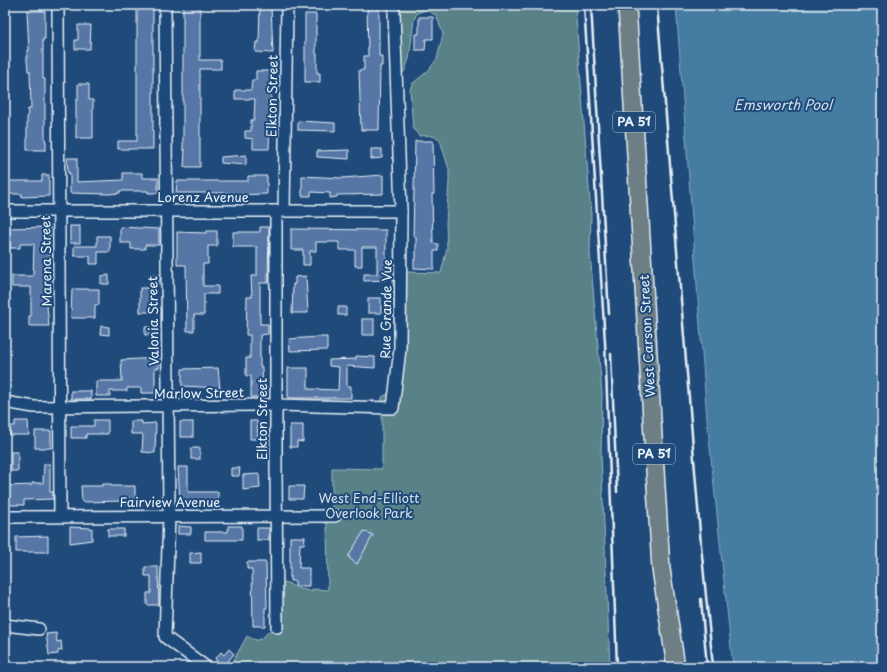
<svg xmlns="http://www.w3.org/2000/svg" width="887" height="672" viewBox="0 0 887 672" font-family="'Playpen Sans',sans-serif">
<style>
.green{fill:#598188;stroke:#a0b9c0}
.water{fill:#457ca1;stroke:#86abc4}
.building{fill:#5676a6;stroke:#e8f1f8}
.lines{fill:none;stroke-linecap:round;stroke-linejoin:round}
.street-casing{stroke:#e8f1f8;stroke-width:14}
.primary-casing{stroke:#e8f1f8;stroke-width:20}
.street{stroke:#1f4a7a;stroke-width:11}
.primary{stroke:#6d7e84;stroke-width:17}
.rail{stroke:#e8f1f8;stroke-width:2.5}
.labels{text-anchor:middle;stroke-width:4;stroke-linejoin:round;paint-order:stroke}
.shield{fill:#1f4a7a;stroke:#acbfd2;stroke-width:1}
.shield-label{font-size:12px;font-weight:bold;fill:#e8f1f8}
.street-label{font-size:13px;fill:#e8f1f8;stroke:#1f4a7a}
.park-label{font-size:13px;fill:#d3e0e7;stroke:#1f4a7a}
.water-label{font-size:14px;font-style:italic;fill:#d0dfeb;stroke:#1f4a7a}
</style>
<rect width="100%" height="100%" fill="#1f4a7a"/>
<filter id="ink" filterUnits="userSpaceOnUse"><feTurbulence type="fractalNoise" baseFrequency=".025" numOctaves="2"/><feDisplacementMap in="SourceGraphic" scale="8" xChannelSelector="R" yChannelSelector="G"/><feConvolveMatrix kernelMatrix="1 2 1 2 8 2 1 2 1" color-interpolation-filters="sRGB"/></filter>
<g filter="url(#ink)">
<path class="green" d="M396 5H575L591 214 590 253 602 393 601 453 610 667H230L247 636C264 647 262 632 274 629L279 586 283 582C288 582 290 585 295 587 300 590 306 589 312 592V589L328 590 327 524 325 523 332 511V468L382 469V397L388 394 392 385 394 343 393 275 408 272 441 273 447 248 446 223 449 182V169L440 140C434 135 427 135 419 136L413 128 410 90 412 84 428 71 437 59 443 34 436 15 426 10 417 13 414 20 409 59 404 72 401 73 399 15Z"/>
<polygon class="water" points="676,5 882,5 882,667 733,667 707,419"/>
<g class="building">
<polygon points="137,5 153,5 153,149 118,149 118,141 137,141"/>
<polygon points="183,5 200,5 200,60 221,60 221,69 200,69 200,167 184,167 185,150 183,150"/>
<polygon points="260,5 271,5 273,53 255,52 256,42 259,43"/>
<polygon points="367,5 379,5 379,56 382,56 382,66 380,66 379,130 361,130 359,70 364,70 364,56 368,56"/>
<polygon points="27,11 45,11 45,39 43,39 43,79 45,79 45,141 46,141 46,150 27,150 27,120 28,109 31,109 30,71 28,71 27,60 27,51 29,51"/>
<polygon points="305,14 316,14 316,54 317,54 317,73 320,73 320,82 305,82"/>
<polygon points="419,17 433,17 433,39 426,39 425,50 415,50 415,34 419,34"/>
<polygon points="78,25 91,25 90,49 75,49 75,40 78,40"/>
<polygon points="256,71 272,71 269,149 253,149 253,139 245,138 245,131 251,131 251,120 254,120 255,99 235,99 235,90 251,90 252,80 256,80"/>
<polygon points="78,84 89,84 89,100 93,100 93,138 76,138 76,100 78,100"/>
<polygon points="298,121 335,123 335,131 298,130"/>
<polygon points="415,141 433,141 434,194 432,194 433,243 438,244 438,251 434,251 434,269 414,268 414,259 416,259 416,237 413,237"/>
<polygon points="371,149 382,149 382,158 371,159"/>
<polygon points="349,150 349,159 317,157 317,151"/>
<polygon points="246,155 246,165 221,163 221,157"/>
<polygon points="67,158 77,158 77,182 123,180 123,173 142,173 142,178 158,178 158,193 148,193 148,191 119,191 120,193 109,194 70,193 70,173 68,173"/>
<polygon points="42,175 49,175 49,196 22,197 22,194 5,194 5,181 42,181"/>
<polygon points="383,175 383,194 337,195 337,197 330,198 330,193 311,192 311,196 302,196 302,176 342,178"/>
<polygon points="248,176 267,176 267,194 230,195 230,193 176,193 177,181 248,181"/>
<rect x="70" y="226" width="10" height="17"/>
<polygon points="50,227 49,266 44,266 45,296 46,296 49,326 29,326 29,316 31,316 31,287 12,287 12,276 33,276 34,244 20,244 20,248 10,248 9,228"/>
<polygon points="120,227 159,229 159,245 145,245 145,249 131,249 131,243 120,243"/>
<polygon points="260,227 269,227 268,283 260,283 260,324 268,324 268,334 260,335 260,367 262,367 263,397 251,397 251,376 246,376 246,358 250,358 250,335 246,335 247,297 252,297 251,276 257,276 257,247 233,247 233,232 260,232"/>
<polygon points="291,229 386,230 386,280 364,281 364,274 377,274 377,247 362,247 362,266 355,266 355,250 339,250 339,242 316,242 316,251 310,251 310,265 303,265 303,250 291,250"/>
<polygon points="206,231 217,231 217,246 208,246 208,264 203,264 203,286 218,286 218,294 204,294 204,315 194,315 194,331 187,331 186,265 177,265 177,232 206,233"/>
<polygon points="97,236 110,236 110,252 98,252 98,264 90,264 90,256 74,256 74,246 97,246"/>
<polygon points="109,275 109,284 101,284 101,276"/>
<rect x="149" y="275" width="10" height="9"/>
<polygon points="306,276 308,313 292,313 293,284 295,284 295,277"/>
<rect x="140" y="288" width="11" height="24"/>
<polygon points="72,289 99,289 99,305 95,305 95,318 71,318"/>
<rect x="368" y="298" width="13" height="15"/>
<rect x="338" y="307" width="8" height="8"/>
<rect x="362" y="319" width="12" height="16"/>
<polygon points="101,326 109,327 109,335 100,334"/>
<rect x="145" y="327" width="13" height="8"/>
<polygon points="319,337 327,337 327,350 290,351 289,339"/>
<polygon points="356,356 375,357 375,368 347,366 347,386 351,386 351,398 288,398 288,368 308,368 308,389 338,390 339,367 329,366 329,360 356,359"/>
<polygon points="159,358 159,368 155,368 155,393 141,393 141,388 127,388 127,391 110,391 110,396 96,396 96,381 122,381 121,360"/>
<polygon points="218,368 220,388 182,386 182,369"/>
<rect x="71" y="391" width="20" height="8"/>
<polygon points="94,420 108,420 108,434 86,434 86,438 71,438 71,426 94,426"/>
<polygon points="15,421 28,421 29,435 10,435 10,426 15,426"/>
<polygon points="131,421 142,421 142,424 156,423 155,453 142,452 143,436 142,434 131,434"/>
<polygon points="250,421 257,421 258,439 250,439"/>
<rect x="180" y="422" width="13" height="15"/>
<polygon points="290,425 303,425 303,442 297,441 297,447 290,447"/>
<rect x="35" y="431" width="16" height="17"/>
<rect x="191" y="448" width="9" height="11"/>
<rect x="11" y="452" width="7" height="19"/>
<polygon points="44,464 50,464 50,492 53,492 53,499 24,500 24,505 5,505 5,486 32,485 32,483 43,483"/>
<polygon points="178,467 188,467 188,492 218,492 218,504 180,502"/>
<polygon points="231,468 240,468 239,476 231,476"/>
<polygon points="259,474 260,488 243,490 243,475"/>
<polygon points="102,484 111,484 111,486 135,486 135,504 125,504 125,501 82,502 81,486 102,486"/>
<polygon points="289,486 304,486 303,499 289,499"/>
<polygon points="178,526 191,527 191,534 178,534"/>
<polygon points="228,526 242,526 242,540 205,540 205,532 228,532"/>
<polygon points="70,527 92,528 92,540 70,543"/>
<rect x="257" y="528" width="12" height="12"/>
<rect x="108" y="529" width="16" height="7"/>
<polygon points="364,531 373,535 357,564 349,558 349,555"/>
<polygon points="48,536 48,552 16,552 16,537"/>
<polygon points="290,537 305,537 304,544 300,544 299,568 309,568 309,586 295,586 295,581 290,581"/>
<polygon points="201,552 201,563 190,563 190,553"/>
<polygon points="247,562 266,562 267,608 265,608 265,626 253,626 252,569 247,569"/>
<polygon points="145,567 158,567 159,605 147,605 147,593 151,593 151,576 145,576"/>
<polygon points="56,633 57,642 61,641 62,650 58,651 58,654 49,655 46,634"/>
<polygon points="229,649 234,654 224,666 215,659 221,652 224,655"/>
</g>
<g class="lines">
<g class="street-casing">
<g id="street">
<polyline points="58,5 60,516"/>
<polyline points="165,5 169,516 165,637 206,667"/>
<polyline points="5,211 401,211"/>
<polyline points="276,211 276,463 277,627"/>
<polyline points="284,211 287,5"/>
<polyline points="5,402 34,407 276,405 393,408 400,349 401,211 394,12"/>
<polyline points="5,517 335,516"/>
<polyline points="5,625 39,629"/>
</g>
</g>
<g class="primary-casing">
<polyline id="primary" points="627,5 661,569 676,667"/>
</g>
<use href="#street" class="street"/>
<use href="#primary" class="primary"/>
<g class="rail">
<polyline points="584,5 605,342 617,667"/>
<polyline points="591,5 609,314"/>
<polyline points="657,5 701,545 713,667"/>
<polyline points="611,354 617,492"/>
<polyline points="701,599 707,667"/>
</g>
</g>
</g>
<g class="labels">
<g class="shield">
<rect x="613" y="112" width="42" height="20" rx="3"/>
<rect x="633" y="444" width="42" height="20" rx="3"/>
</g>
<g class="shield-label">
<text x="634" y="126">PA 51</text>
<text x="654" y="458">PA 51</text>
</g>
<g class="street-label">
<text transform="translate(272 96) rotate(-89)" y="5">Elkton Street</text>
<text x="203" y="202">Lorenz Avenue</text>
<text transform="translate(46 261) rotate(-91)" y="5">Marena Street</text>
<text transform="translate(386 309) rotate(-89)" y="5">Rue Grande Vue</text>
<text transform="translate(153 321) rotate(-91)" y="5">Valonia Street</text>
<text transform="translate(647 336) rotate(-93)" y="5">West Carson Street</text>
<text transform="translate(199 393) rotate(-1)" y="5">Marlow Street</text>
<text transform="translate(262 419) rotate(-90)" y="5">Elkton Street</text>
<text x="170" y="507">Fairview Avenue</text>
</g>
<g class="park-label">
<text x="369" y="503">West End-Elliott<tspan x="369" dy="15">Overlook Park</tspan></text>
</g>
<g class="water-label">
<text x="783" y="110">Emsworth Pool</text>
</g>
</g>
<rect width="887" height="672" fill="none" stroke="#1f4a7a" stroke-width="20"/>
<rect x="10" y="10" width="867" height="652" fill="none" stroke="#e8f1f8" stroke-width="1.5" filter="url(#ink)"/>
</svg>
